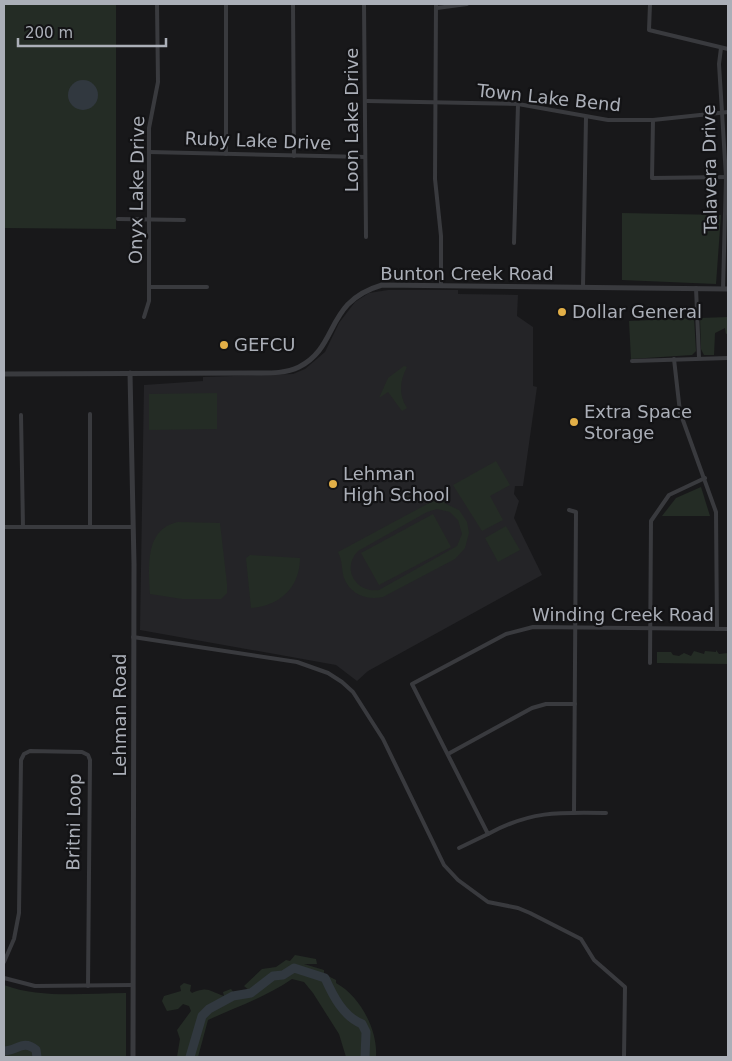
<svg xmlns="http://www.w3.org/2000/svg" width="732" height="1061" viewBox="0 0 732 1061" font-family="'DejaVu Sans',sans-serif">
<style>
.built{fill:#242427}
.green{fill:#242c25;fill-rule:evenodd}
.water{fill:#31383f}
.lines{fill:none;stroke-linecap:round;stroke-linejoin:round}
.river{stroke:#31383f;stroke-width:9}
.minor{stroke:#393a3e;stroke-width:4}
.tertiary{stroke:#393a3e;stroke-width:5}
.poi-dot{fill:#e2af47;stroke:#131315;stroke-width:2}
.labels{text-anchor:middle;stroke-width:4.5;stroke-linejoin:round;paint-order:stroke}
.street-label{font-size:18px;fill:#abafb8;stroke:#131315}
.poi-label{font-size:18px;fill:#abafb8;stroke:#131315;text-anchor:start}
</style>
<rect width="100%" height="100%" fill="#18181a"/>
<polygon class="built" points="388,290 458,290 458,294 518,295 517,316 533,327 533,386 537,387 523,486 515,486 514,494 519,501 514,518 542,575 368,671 357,681 336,665 140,630 144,385 203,381 203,377 293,374 305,369 325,352 339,323 355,302 369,293"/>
<g class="green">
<polygon points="4,4 116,4 116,229 4,228"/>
<polygon points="622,213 721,215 716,284 622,280"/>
<polygon points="728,317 728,333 726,334 725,328 715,333 714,355 704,355 701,349 700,318"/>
<polygon points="694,318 696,351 692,355 631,359 629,321"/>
<path d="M404 366 407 367C400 380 398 394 407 408L402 411 388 392 379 398 388 378Z"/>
<polygon points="217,393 217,429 149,430 149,394"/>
<polygon points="496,461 510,485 490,496 503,520 482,531 453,485"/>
<polygon points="701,487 710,516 662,516 676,498"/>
<path d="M444 495 447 501 444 503 459 510 467 522 469 533 465 548 455 559 383 597C367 601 350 594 344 578 341 568 343 562 338 552ZM437 509 450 512 458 520 462 534 457 546 379 590C356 593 341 569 358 551L427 512Z"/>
<polygon points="433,514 451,547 379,585 361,553"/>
<path d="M178 522 220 523 227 584V593L221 599H182L150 594C149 568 144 529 178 522Z"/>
<polygon points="506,526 520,550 498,562 485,538"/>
<path d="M250 555 300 558C300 588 279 606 251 608L246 558Z"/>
<polygon points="716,650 719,654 728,653 728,664 657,663 657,652 671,652 673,655 679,656 684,653 691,656 694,651 704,654 705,651 716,652"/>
<path d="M295 955 316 959 317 964H304L324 970V974L336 980V983C360 996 378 1030 376 1057H346L339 1034 313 993 304 982 292 979C266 997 236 1007 208 1020L198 1057H177L180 1039 177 1030 191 1011 189 1006 183 1004 178 1009 167 1011 162 1001 164 996 181 991 180 986 184 983 191 985 190 991 192 993C209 986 208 991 224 996L223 992 231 989 234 993 250 991 244 986 262 969 276 967 286 960 290 961Z"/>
<path d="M4 985C41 999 87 993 126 993V1057H4Z"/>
</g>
<circle class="water" cx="83" cy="95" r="15"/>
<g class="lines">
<g class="river">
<path d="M4 1051C17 1051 23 1039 36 1050L37 1057"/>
<path d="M190 1057 202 1016 209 1009 233 996 251 993 273 976 283 975 294 968 325 978C333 996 343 1016 362 1024L366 1032 365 1057"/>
</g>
<g class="minor">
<polyline points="226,4 226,154"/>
<polyline points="293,4 294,156"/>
<polyline points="364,4 366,237"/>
<polyline points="436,4 435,179 441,236 441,286"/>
<polyline points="650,4 649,30 728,49"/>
<polyline points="437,8 467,4"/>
<polyline points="721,48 719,64 726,177 723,289"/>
<polyline points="367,101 518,104 608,120 653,120 728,112"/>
<polyline points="653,120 652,178 727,177"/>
<polyline points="149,152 365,157"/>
<polyline points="118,219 184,220"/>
<polyline points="514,243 518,104"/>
<polyline points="149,287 207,287"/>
<polyline points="583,287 586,117"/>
<polyline points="696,288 699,358"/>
<polyline points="144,317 149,301 149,128 158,82 157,4"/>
<polyline points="674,359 680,412 716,512 717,629"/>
<polyline points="632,361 728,358"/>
<polyline points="90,414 90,526"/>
<polyline points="21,415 23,527"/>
<polyline points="569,510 576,512 574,813"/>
<polyline points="4,527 133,527"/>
<polyline points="133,637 297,662 328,673 342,682 353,692 383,739 444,865 458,880 488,902 518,908 530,913 581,939 594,960 625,987 624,1057"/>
<polyline points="650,663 651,521 669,495 705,478"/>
<polyline points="448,754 532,708 546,704 575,704"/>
<path d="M606 813C559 812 530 811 488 834L412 684 506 634 533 627 728 629"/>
<polyline points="459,848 488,834"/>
<polyline points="4,962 14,939 19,913 21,760 24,754 30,751 82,752 88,755 90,760 88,986"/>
<polyline points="4,978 35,986 133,985"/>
</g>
<g class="tertiary">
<polyline points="130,373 134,564 133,1057"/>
<path d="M4 374 253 373C268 373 285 374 299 367 340 346 324 302 382 285L728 289"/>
</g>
</g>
<g class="poi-dot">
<circle cx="562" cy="312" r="5"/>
<circle cx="224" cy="345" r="5"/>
<circle cx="574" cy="422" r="5"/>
<circle cx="333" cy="484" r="5"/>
</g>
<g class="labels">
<g class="street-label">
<text transform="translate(549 98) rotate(6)" y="6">Town Lake Bend</text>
<text transform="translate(352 120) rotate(-90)" y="6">Loon Lake Drive</text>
<text transform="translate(258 141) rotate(2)" y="6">Ruby Lake Drive</text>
<text transform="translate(710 169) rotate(-91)" y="6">Talavera Drive</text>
<text transform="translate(137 190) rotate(-89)" y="6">Onyx Lake Drive</text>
<text x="467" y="280">Bunton Creek Road</text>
<text x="623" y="621">Winding Creek Road</text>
<text transform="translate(120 715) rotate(-90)" y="6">Lehman Road</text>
<text transform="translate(74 822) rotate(-89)" y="6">Britni Loop</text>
</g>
<g class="poi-label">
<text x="572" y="318">Dollar General</text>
<text x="234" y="351">GEFCU</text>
<text x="584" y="418">Extra Space<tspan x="584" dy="21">Storage</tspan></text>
<text x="343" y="480">Lehman<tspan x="343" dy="21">High School</tspan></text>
</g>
</g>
<rect width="732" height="1061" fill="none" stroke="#abafb8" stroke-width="10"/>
<path d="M18 38v8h148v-8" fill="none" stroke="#abafb8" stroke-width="2.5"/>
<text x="25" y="38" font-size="15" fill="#abafb8" stroke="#131315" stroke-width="4" paint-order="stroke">200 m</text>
</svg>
